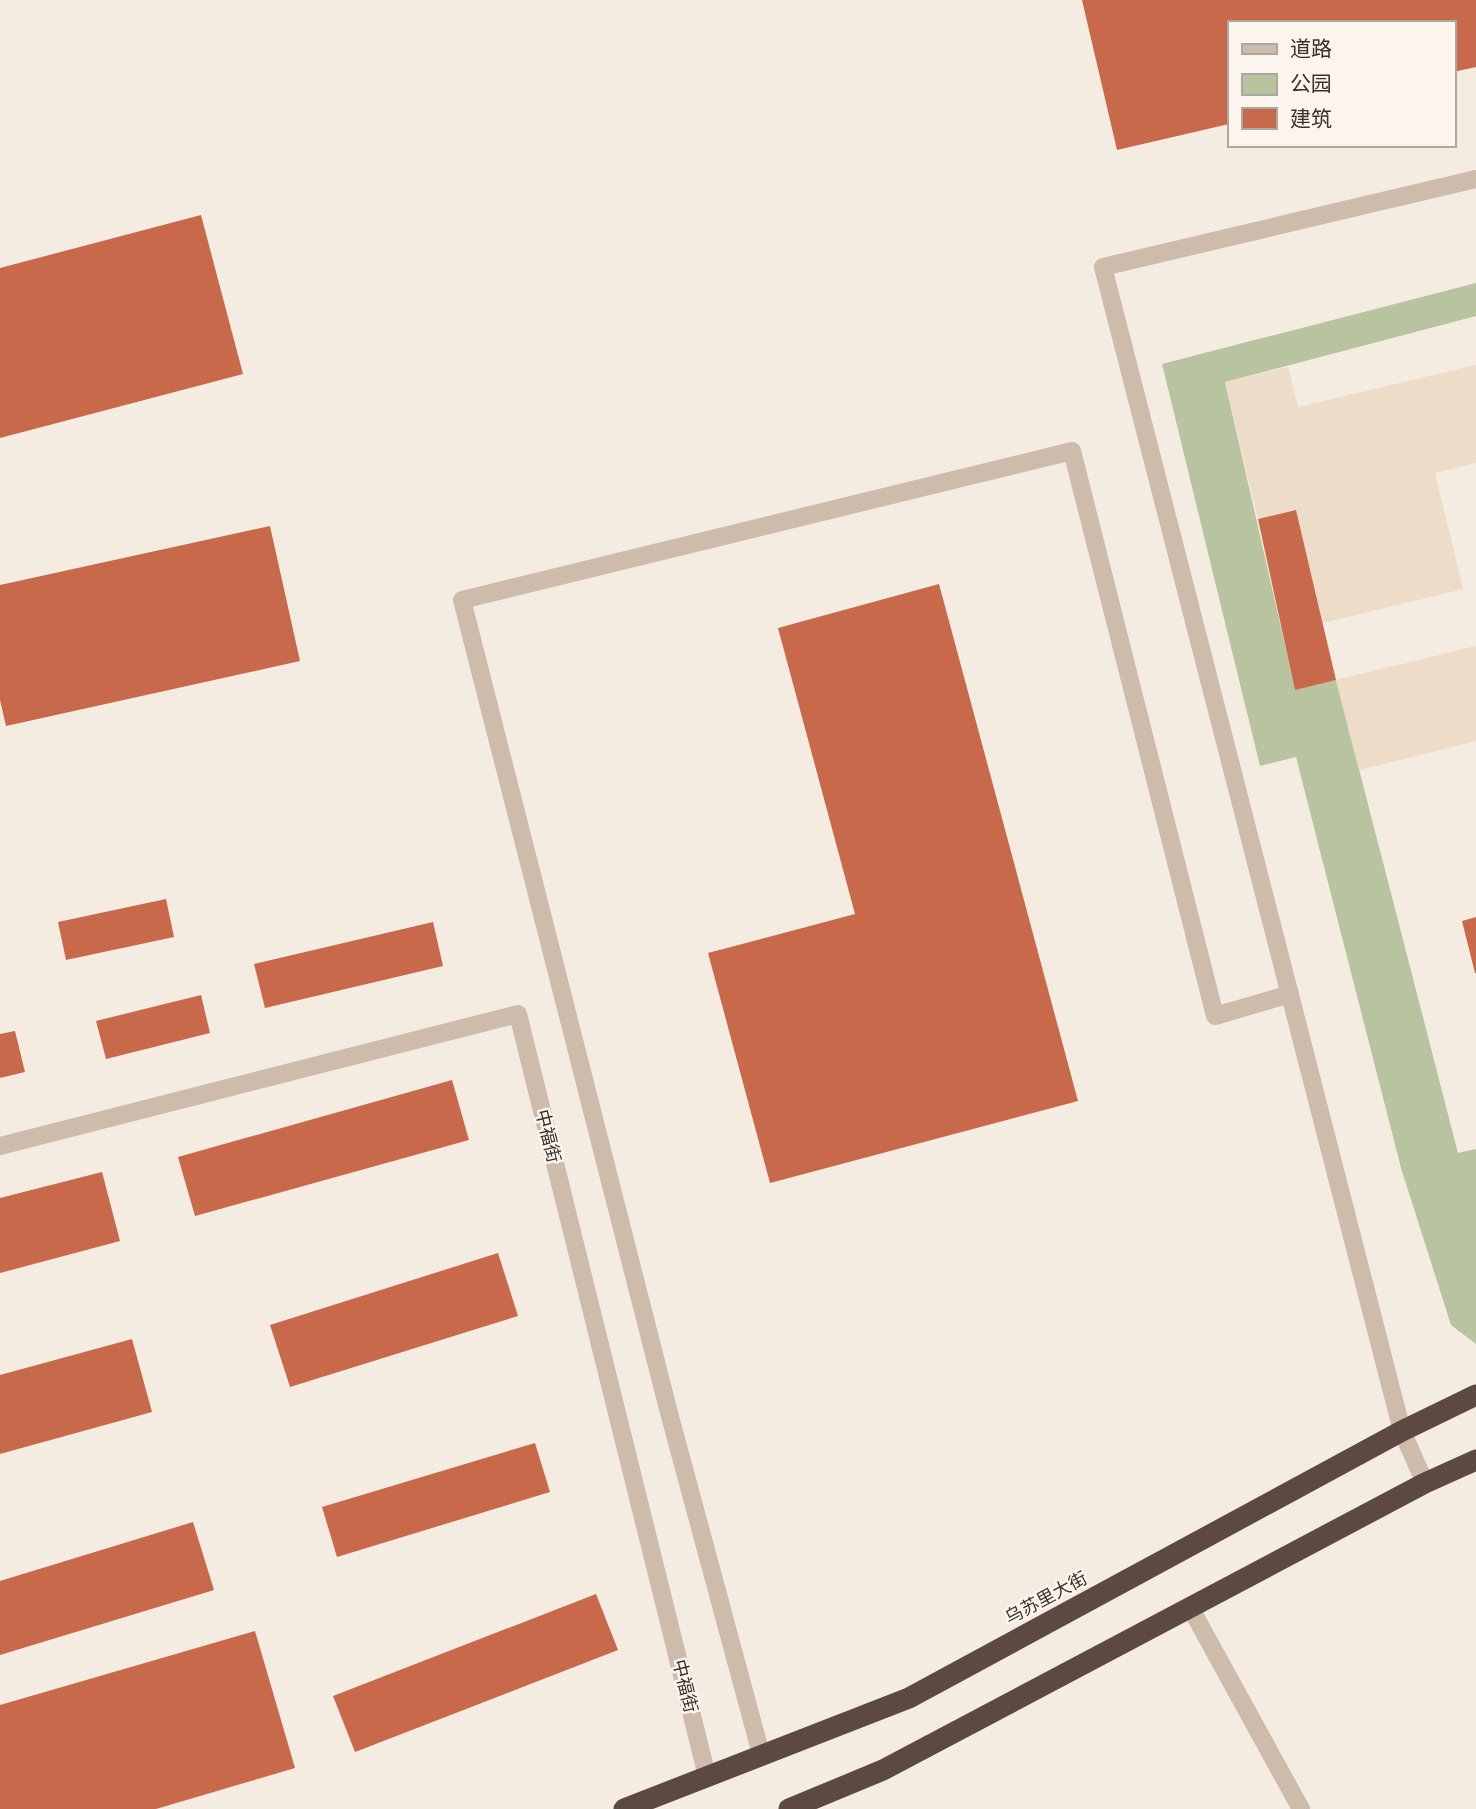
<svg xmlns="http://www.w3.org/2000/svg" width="1476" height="1809" viewBox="0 0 1476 1809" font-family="'Golos Text','Noto Sans SC',sans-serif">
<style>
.green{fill:#b8c4a0}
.plaza{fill:#ecdcc8}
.building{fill:#c8694b}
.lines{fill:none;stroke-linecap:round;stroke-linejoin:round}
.minor{stroke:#cdbbac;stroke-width:18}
.highway{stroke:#5c4a42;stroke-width:21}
.labels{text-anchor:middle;stroke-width:5;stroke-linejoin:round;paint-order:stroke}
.street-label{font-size:18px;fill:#3b302b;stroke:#fbf5ee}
</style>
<rect width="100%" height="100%" fill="#f4ebe1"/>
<polygon class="green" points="1476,283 1476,316 1225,382 1295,689 1336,680 1458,1153 1476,1149 1476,1344 1451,1325 1401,1168 1296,757 1260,766 1162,364"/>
<g class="plaza">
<polygon points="1476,365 1476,463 1435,473 1463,589 1323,623 1296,510 1258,519 1225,382 1288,367 1298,407"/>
<polygon points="1476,646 1476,741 1359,770 1336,680"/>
</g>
<g class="building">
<polygon points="1082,0 1476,0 1476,67 1453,72 1453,23 1229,23 1229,124 1117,150"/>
<polygon points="201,215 243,374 0,438 0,268"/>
<polygon points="1296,510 1336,680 1295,690 1258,519"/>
<polygon points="270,526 300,661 6,726 0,700 0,585"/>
<polygon points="939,584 1078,1101 770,1183 708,953 855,914 778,628"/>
<polygon points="166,899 174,937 66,960 58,922"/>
<polygon points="1476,917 1476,973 1475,973 1462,921"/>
<polygon points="433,922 443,966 265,1008 254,964"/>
<polygon points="201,995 210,1033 106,1059 96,1021"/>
<polygon points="15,1031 25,1072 0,1078 0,1034"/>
<polygon points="452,1080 469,1140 195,1216 178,1157"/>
<polygon points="102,1172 120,1241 0,1273 0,1198"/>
<polygon points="498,1253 518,1316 290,1387 270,1325"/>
<polygon points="132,1339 152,1412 0,1454 0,1375"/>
<polygon points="535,1443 550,1492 337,1557 322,1507"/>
<polygon points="193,1522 214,1590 0,1655 0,1581"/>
<polygon points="596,1594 618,1650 355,1752 333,1696"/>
<polygon points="255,1631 295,1768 156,1809 0,1809 0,1705"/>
</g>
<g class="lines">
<g class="minor">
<polyline points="0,1146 518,1014 707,1776"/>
<polyline points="1425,1483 1402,1431 1103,267 1476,179"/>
<polyline points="1190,1607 1301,1809"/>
<polyline points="761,1754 668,1409 462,600 1072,451 1215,1016 1290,994"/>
</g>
<g class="highway">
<polyline points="624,1809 909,1698 1402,1431 1476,1395"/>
<polyline points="789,1809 883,1770 1425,1483 1476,1460"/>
</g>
</g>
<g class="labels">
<g class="street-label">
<text transform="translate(548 1136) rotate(76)" y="6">中福街</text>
<text transform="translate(1046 1598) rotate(-28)" y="6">乌苏里大街</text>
<text transform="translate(685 1686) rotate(76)" y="6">中福街</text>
</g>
</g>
<rect x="1228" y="21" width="228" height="126" fill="#fbf5ee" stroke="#aea6a0" stroke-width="2"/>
<rect x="1242" y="44" width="35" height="10" fill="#cdbbac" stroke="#aea6a0" stroke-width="2"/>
<text x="1290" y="56" font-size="21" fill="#3b302b">道路</text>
<rect x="1242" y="74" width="35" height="21" fill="#b8c4a0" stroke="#aea6a0" stroke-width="2"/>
<text x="1290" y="91" font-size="21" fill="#3b302b">公园</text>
<rect x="1242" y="108" width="35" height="21" fill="#c8694b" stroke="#aea6a0" stroke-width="2"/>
<text x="1290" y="126" font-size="21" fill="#3b302b">建筑</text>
</svg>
